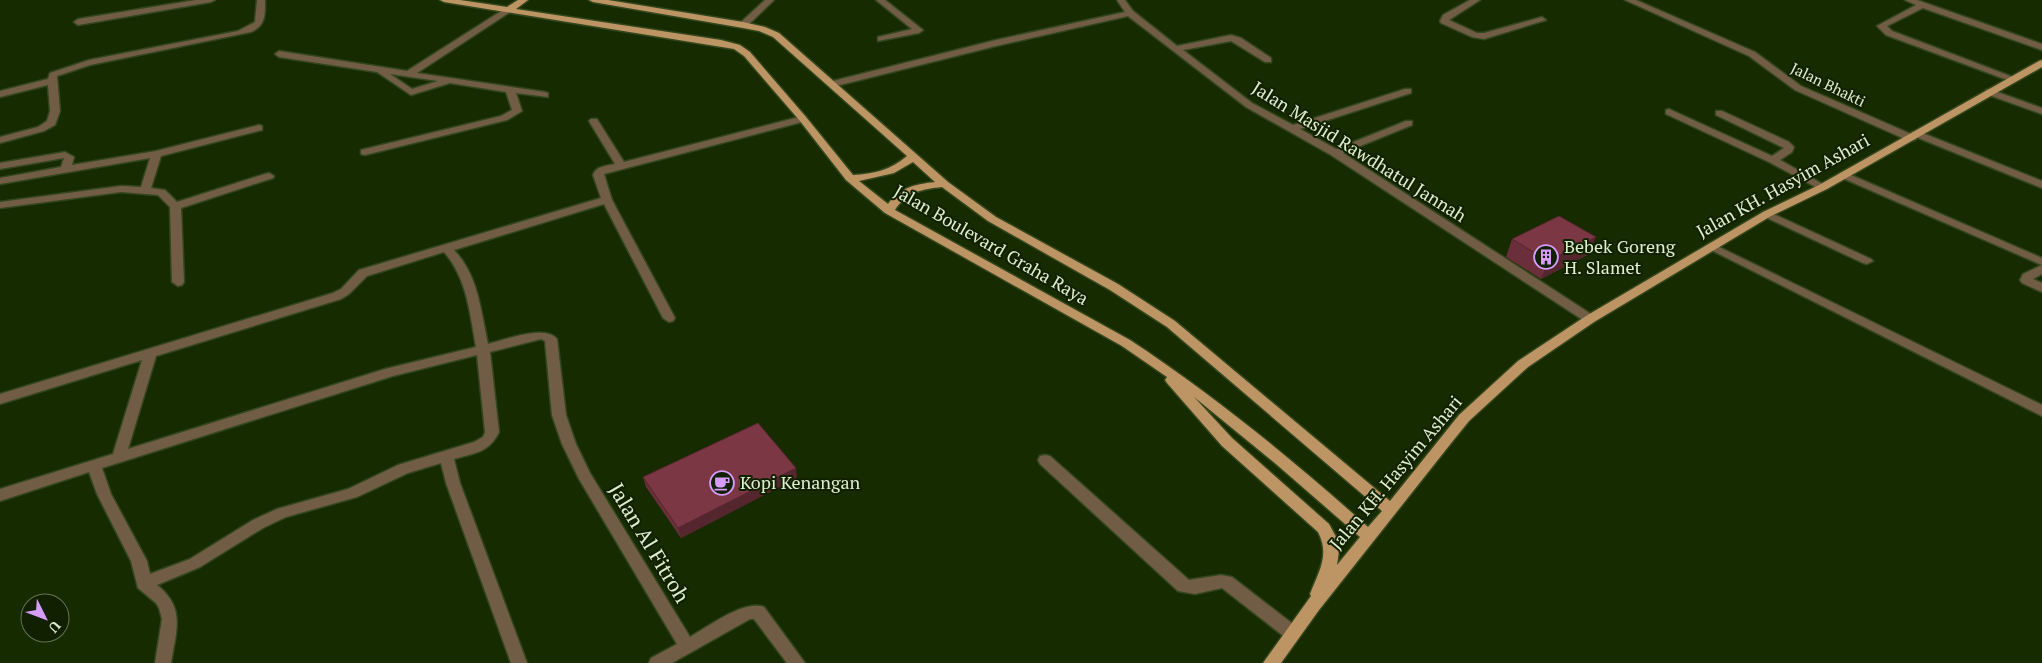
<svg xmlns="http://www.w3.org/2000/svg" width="2042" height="663" viewBox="0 0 2042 663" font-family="'PT Serif',serif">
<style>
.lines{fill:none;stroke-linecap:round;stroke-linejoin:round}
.minor-casing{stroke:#33461d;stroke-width:3}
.major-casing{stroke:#33461d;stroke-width:3}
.minor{fill:#715d46;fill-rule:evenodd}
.major{fill:#bd9463;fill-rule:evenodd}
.wall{fill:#6a2f3a}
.shaded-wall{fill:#56262f}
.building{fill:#7b3743;stroke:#56262f}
.labels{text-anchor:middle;stroke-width:4;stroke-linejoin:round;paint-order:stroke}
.far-street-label{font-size:15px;fill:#ddefce;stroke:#112001}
.street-label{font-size:18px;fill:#ddefce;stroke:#112001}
.poi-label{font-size:18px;fill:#ddefce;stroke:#112001;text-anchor:start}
.near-street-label{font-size:21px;fill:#ddefce;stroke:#112001}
</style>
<rect width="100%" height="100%" fill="#172b00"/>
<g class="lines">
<g class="minor-casing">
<g id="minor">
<polygon points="196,0 215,0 211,2 78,25 74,22 78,19"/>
<path d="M257 0H265C265 15 266 25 251 32L90 65 57 76 60 111 55 125 44 131 0 143V137L38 127 47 121 50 111 48 85 0 97V91L48 79 50 73 89 60 238 31 255 22Z"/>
<polygon points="765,0 774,0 746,27 740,27 740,23"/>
<polygon points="876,0 885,0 923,30 919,33 878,41 878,37 912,29"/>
<polygon points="1117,0 1125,0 1133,11 1177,46 1231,35 1241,38 1271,58 1271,62 1265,62 1231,41 1183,50 1252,103 1293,125 1405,89 1411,89 1411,93 1300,129 1336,149 1406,121 1412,121 1412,125 1343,153 1594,316 1596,319 1594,322 1586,322 1331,155 1246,107 1128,16 996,46 832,87 827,84 829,82 996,40 1125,12"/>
<polygon points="1470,0 1480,0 1449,20 1477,33 1484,33 1542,17 1546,20 1484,39 1472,37 1441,23 1440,21 1443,15"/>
<polygon points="1625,0 1636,0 1755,52 1801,86 1911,134 1912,132 1920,132 2042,181 2042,188 1916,137 1915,140 1907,140 1795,90 1749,56"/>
<polygon points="1905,0 1917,0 2042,44 2042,50 1923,8 1887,26 1892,31 2018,79 2016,81 2010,81 1886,35 1877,26 1916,5"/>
<path d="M506 8 513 10 417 73 545 92 548 93V97L516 93 522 111 507 120 365 155 361 154V150L501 116 512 110 506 92 450 83 411 95 377 72 279 57 275 54 279 51 407 71ZM390 74 438 81 412 89Z"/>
<polygon points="1989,89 2042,108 2042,114 1986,94 1986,90"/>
<polygon points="1669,109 1772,156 1784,148 1716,115 1716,111 1722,111 1789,142 1794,147 1792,152 1780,160 1828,187 1827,189 1819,189 1769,162 1666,114 1666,110"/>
<path d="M803 116 806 117V121L604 174 612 200 675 318 673 321 669 322 663 318 604 204 454 250C478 275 481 311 488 344 505 340 545 324 557 339L566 415 576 444 590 473 690 637C708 627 743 600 764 607L805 663H787L754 619H750L672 663H649L651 658 677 644 579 479 562 444 552 415 545 341 541 339 490 352 499 432C489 453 474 453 454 459L460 483 527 663H511L446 483 441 463 408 473 357 497 286 517 263 528 200 567 157 585C186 608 176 631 171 663H155L162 619 159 608 156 603 138 588 131 561 97 494 89 472 0 501V489L113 454 142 360 0 404V394L333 293 341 289 359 270 601 198 593 175C596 166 606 166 615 164L589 121 591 119H597L624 162ZM444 252C467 278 470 314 476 347L385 369 128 449 156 356 341 299 349 294 367 276ZM477 355 485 432 483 437 474 442 398 465 348 489 277 509 253 520 190 559 150 574 147 561 111 494 102 468 393 376Z"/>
<polygon points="259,125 262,126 262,130 161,156 151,188 165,190 177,202 265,174 269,173 274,176 273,178 181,208 184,282 182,285 178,286 172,282 170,207 158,195 121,192 0,208 0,202 121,186 141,187 150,158 0,184 0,178 61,167 64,158 0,169 0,163 65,152 74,157 72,165 156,151"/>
<polygon points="1844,172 2042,258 2042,265 1840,177 1839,175 1840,173"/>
<polygon points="1767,211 1871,259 1873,261 1867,264 1863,263 1763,216 1762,214 1763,212"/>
<polygon points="1713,244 2042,405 2042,416 1709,249 1707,247"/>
<polygon points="2042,265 2042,274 2033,279 2042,283 2042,292 2022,283 2020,280 2023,274"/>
<polygon points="1045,455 1050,456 1189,580 1221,575 1232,577 1298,628 1300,633 1298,638 1292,640 1286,638 1222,588 1195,594 1178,591 1040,464 1038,460 1040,456"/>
</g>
</g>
<g class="major-casing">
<path id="major" d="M440 0H460L507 7 518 0H528L516 9 721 40 740 45 750 52 806 117 853 175C873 174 891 170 907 156L773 37 759 31 743 28 593 2 589 0H608L743 22 765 27 779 33 948 182 996 217 1118 284 1175 321 1390 501 1459 415 1518 361 1586 316 1763 212 1819 185 2039 61 2042 60V67L1827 189 1771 216 1594 322 1528 367 1469 421 1452 442 1319 610 1281 663H1263L1311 596 1310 594C1319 571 1330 555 1318 532L1222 446 1167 383 1165 380 1167 377 1122 346 885 213 846 180 800 121 744 56 734 49 444 2ZM913 162 935 182C916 184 899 188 888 204L859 181 894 173ZM942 187 988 221 1110 290 1167 327 1382 511 1368 527C1293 460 1215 396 1130 340L895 210C906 192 923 189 942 187ZM1194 397 1276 464 1360 537 1337 565 1340 544 1329 524 1232 438Z"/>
</g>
<use href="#minor" class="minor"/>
<use href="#major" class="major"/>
</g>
<g class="wall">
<polygon points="1512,239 1589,254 1541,279 1506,257"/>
<polygon points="643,477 797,478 681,538 646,487"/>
</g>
<g class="shaded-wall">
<polygon points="1596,237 1589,254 1541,279 1548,261"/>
<polygon points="796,468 797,478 681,538 678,528"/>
</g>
<g class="building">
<polygon points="1559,216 1596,237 1548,261 1512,239"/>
<polygon points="758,423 796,468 678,528 643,477"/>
</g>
<defs>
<g id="building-ring" transform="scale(1.25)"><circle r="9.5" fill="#112001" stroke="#d59cfb" stroke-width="1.5"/><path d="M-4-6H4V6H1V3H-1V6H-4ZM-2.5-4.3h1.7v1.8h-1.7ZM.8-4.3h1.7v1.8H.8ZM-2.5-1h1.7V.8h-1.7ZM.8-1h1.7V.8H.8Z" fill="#d59cfb"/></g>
<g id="cafe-ring" transform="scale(1.25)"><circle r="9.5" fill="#112001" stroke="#d59cfb" stroke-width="1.5"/><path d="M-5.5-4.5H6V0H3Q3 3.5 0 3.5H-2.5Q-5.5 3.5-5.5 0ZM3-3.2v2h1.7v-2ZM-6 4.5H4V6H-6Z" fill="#d59cfb"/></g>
</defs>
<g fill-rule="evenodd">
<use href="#building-ring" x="1546" y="257"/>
<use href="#cafe-ring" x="722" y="483"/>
</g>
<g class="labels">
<g class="far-street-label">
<text transform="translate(1828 85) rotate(26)" y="5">Jalan Bhakti</text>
</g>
<g class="street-label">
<text transform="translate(1359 152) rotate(32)" y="6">Jalan Masjid Rawdhatul Jannah</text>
<text transform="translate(1783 186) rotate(-29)" y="6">Jalan KH. Hasyim Ashari</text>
<text transform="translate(991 245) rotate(30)" y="6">Jalan Boulevard Graha Raya</text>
<text transform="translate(1396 473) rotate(-50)" y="6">Jalan KH. Hasyim Ashari</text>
</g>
<g class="poi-label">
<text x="1564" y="253">Bebek Goreng<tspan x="1564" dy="21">H. Slamet</tspan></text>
<text x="740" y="489">Kopi Kenangan</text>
</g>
<g class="near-street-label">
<text transform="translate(649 543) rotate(59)" y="7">Jalan Al Fitroh</text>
</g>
</g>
<g transform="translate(45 618) rotate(132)"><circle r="24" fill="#112001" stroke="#637353"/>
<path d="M0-4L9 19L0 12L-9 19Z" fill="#d59cfb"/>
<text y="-8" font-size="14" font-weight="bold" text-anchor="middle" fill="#ddefce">U</text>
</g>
</svg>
